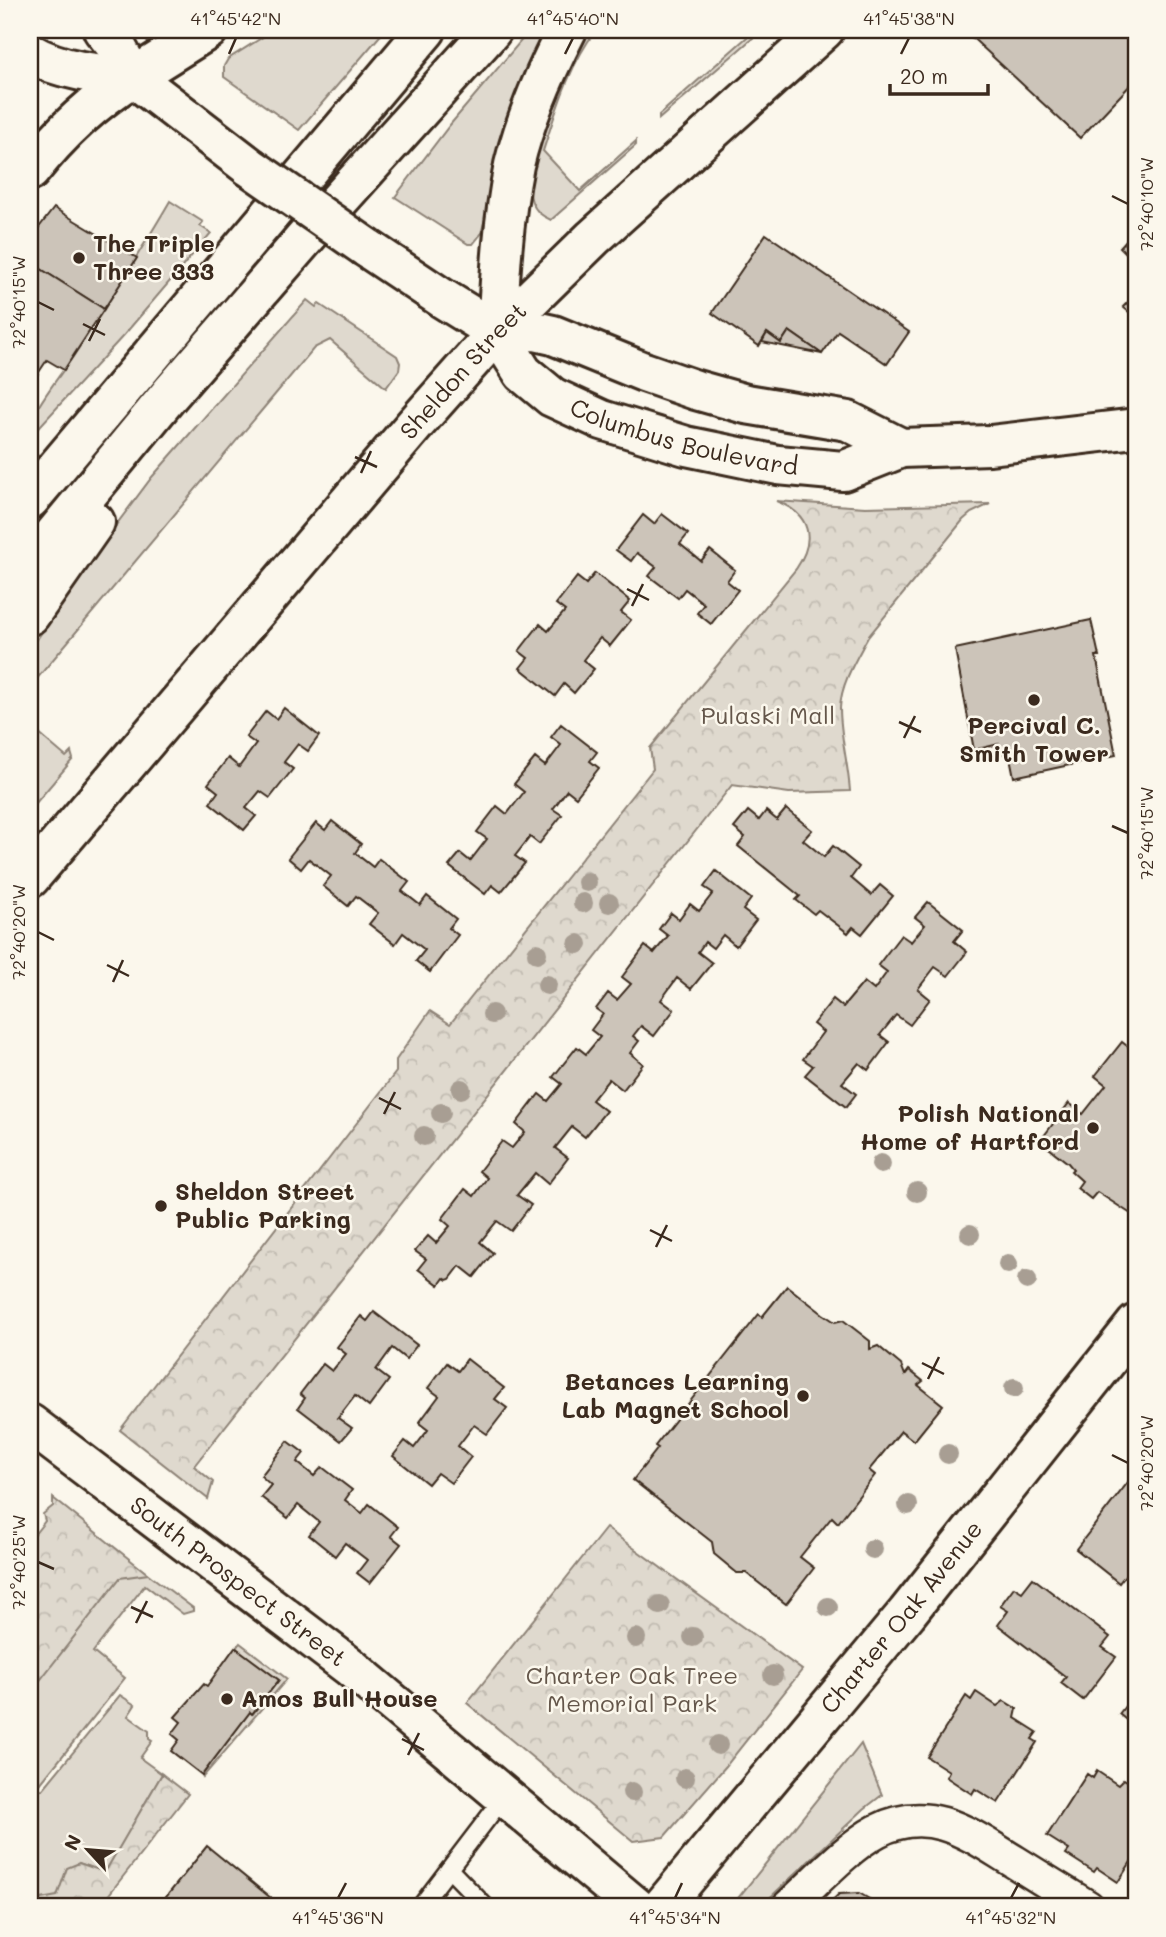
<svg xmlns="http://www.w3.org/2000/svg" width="1166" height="1937" viewBox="0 0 1166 1937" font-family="Mali,sans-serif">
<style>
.grass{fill:#dfd9ce;stroke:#8d8276;stroke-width:2}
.forest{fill:url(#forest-crowns);stroke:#8d8276;stroke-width:2}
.building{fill:#ccc4b9;stroke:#3b2a1e;stroke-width:2}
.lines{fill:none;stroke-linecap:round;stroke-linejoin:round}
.service-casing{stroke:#3b2a1e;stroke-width:21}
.minor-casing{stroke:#3b2a1e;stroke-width:37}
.tertiary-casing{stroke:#3b2a1e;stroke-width:44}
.primary-casing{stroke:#3b2a1e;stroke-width:44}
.motorway-casing{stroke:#3b2a1e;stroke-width:44}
.service{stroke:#fbf7ec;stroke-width:16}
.minor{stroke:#fbf7ec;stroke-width:32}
.tertiary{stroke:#fbf7ec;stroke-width:38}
.primary{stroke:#fbf7ec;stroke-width:38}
.motorway{stroke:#fbf7ec;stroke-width:38}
.primary-bridge-casing{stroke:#3b2a1e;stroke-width:44;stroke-linecap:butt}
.primary-bridge{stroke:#fbf7ec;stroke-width:38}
.tree{fill:#a89e93}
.ticks{fill:none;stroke:#3b2a1e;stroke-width:2.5}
.poi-dot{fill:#3b2a1e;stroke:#fbf7ec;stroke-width:2.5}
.labels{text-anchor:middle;stroke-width:5;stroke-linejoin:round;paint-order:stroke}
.poi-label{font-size:24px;font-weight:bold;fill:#3b2a1e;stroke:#fbf7ec;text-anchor:start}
.street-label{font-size:24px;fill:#3b2a1e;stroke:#fbf7ec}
.park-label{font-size:24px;fill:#64564a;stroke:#fbf7ec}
.neatline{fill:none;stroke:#3b2a1e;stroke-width:2.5}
.ticks-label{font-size:18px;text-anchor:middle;fill:#3b2a1e}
</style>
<defs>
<pattern id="forest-crowns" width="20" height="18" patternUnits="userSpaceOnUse" patternTransform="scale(1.75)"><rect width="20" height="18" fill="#dfd9ce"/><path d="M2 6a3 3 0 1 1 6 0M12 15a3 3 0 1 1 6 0" fill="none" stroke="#c0bab0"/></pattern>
</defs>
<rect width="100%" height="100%" fill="#fbf7ec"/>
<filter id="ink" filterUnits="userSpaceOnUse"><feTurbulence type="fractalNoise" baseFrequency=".0143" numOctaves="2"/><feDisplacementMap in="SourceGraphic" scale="14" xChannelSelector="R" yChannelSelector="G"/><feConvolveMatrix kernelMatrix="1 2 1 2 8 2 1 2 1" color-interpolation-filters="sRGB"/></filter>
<g filter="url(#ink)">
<g class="grass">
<polygon points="274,30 385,30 299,130 224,77 224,66 228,59"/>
<polygon points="530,30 552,30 509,128 481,234 473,244 468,244 395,197 449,126"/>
<path d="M583 30H596C569 66 557 108 543 151L580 191 636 141V145L551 220C542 216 536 212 532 202 519 171 570 64 583 30Z"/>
<polygon points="755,30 762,30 659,119 659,115"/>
<path d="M170 201 203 222 200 226 211 233 124 335 30 437V419L31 420C43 395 61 375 76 352 108 302 140 253 170 201Z"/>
<polygon points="307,300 316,307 319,304 397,356 400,363 399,370 386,388 330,340 314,348 30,687 30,650 92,557 152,477"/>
<polygon points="30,726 66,757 71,752 73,759 30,810"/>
<polygon points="123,1555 193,1608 193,1611 183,1614 145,1585 93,1652 125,1678 40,1784 30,1786 30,1671"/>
<polygon points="240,1643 287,1679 203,1777 202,1775 250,1712 253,1714 278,1681 236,1648"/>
<polygon points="120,1695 135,1705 128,1716 149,1731 149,1739 152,1741 140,1758 162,1774 105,1873 79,1863 61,1887 57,1897 30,1901 30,1791 43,1789"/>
<polygon points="861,1744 882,1795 864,1809 760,1907 731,1907"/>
</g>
<g class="forest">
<path d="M776 501 865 507 990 504 971 513 963 520 868 637C857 658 841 683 840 708 840 735 848 763 850 791L789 793 732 785 194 1466 213 1482 208 1499 120 1430 396 1072V1060L430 1011 450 1024 653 769 650 748 796 569C816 540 811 514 776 501Z"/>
<polygon points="53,1498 148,1574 120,1578 30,1693 30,1540 45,1521 43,1514 53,1506"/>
<polygon points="606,1528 802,1670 726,1766 664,1837 633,1841 467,1703"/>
<polygon points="162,1774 188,1794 99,1907 30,1907 30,1901 57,1896 67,1868 79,1863 105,1872"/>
</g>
<g class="building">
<polygon points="964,30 1136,30 1136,79 1080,138"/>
<polygon points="54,208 137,258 104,309 30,262 30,239"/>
<polygon points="1136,229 1136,263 1120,247"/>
<polygon points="766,234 909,332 887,364 838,331 822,354 789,331 781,343 767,333 759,346 712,313"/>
<polygon points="30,262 104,309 64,370 47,360 37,375 30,371"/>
<polygon points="1136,294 1136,318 1123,307"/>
<polygon points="789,331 822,354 762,342 767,333 781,343"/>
<polygon points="662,514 688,534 680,544 701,561 710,550 735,570 727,581 738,590 711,624 697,613 704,604 685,589 678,598 649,576 656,567 637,553 631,561 616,550 643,515 654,524"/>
<polygon points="595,573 630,601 621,612 631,620 610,646 600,638 583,660 594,669 574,693 564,684 555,696 520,668 528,658 519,651 540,624 548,631 565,611 556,604 577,577 586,584"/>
<polygon points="1091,620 1099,656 1096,656 1116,755 1014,777 1009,752 1000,754 999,744 974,750 955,649"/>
<polygon points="284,708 319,736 308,751 298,744 284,762 293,769 270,798 260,791 246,808 256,816 244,830 210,803 218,792 208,784 228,758 239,767 256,744 246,737 266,711 276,719"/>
<polygon points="561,724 597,752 590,761 599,768 576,797 567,790 553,809 562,815 539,844 530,837 515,856 525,863 501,892 492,885 485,894 449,866 460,853 470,861 487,839 477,832 497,806 507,814 524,792 514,784 535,758 545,766 561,745 551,737"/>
<polygon points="786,809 812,830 803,840 824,857 833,846 859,867 851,878 871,895 880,885 893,896 862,934 853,927 848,933 818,910 814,914 796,900 800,896 738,846 745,837 734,828 748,811 759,820 766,811 777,820"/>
<polygon points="332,821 361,844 355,853 373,867 379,859 409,882 402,891 420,905 427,896 456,919 449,928 458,935 430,972 416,961 425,950 403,933 395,944 369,924 378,913 356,896 348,906 323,886 331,876 309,859 301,869 288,858 316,823 325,830"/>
<polygon points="716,871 751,899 743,910 756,920 736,946 723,935 713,948 705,942 698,952 712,963 691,989 677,978 661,1000 674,1010 654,1036 641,1026 633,1036 639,1041 630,1053 643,1064 623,1090 609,1079 592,1100 606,1111 585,1137 572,1127 555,1148 568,1158 548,1184 535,1173 517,1195 531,1205 511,1231 497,1221 480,1242 493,1253 474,1277 460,1266 450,1279 447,1280 444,1278 439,1285 418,1269 426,1259 415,1251 428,1236 436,1243 450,1226 442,1219 465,1189 474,1196 487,1178 479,1171 502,1141 512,1148 525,1132 516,1124 539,1094 548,1101 562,1084 553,1077 577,1047 586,1054 600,1037 591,1030 603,1014 596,1009 608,993 617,1000 631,984 622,977 645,946 654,953 668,936 659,929 671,913 679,919 690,904 699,911 713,893 704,887"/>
<polygon points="928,902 963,930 954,941 967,952 948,976 935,967 918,989 930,999 910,1025 896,1015 880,1035 889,1042 868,1070 859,1063 842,1083 856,1094 846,1107 805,1075 813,1066 803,1059 823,1032 813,1024 833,999 843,1007 864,982 874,990 887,972 878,965 901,935 911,942 925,925 915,917"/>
<polygon points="1122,1042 1136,1053 1136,1207 1131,1214 1097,1192 1091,1199 1077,1188 1082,1181 1071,1171 1073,1169 1068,1163 1040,1141 1069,1103 1083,1114 1106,1085 1095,1076"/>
<polygon points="787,1286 823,1314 835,1322 843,1320 870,1341 870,1349 878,1346 901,1365 905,1375 909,1370 923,1381 918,1385 943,1405 914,1441 901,1431 869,1470 875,1475 838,1523 832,1517 800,1557 814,1568 786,1604 746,1573 737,1573 714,1554 712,1542 633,1480 658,1448 655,1446 759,1314 762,1317"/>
<polygon points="374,1312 417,1345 406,1359 392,1348 376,1370 389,1380 369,1407 355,1396 338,1418 352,1428 341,1441 298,1408 305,1398 300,1394 323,1364 332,1371 346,1354 337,1347 361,1316 367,1321"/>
<polygon points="467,1359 504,1388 495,1399 507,1408 487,1434 474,1425 458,1446 471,1457 451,1483 437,1473 428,1484 393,1456 405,1441 414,1448 428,1430 419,1423 439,1396 428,1388 447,1363 458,1371"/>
<polygon points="288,1441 304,1453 297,1462 314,1476 322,1467 352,1490 345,1500 362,1513 369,1504 398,1527 391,1536 401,1544 370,1583 357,1573 367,1560 345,1543 335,1556 309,1535 319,1522 298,1505 288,1518 261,1497 271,1485 261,1476"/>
<polygon points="1136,1472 1136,1561 1119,1583 1076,1549"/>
<polygon points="1033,1578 1110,1637 1102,1647 1116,1657 1083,1700 1061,1683 1066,1677 998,1625 1008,1611 1000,1606 1014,1587 1022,1592"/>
<polygon points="235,1647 279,1680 252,1714 250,1712 202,1775 171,1751 179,1740 172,1734 181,1722 175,1717 204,1684 207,1686"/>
<polygon points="976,1692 997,1706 1004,1701 1017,1709 1015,1718 1037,1732 1032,1739 1037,1742 998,1803 975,1789 972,1794 946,1777 949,1771 927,1757 966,1696 971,1700"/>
<polygon points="1136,1692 1136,1728 1119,1714"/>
<polygon points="1097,1771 1118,1785 1124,1779 1136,1787 1136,1854 1118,1882 1097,1868 1094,1872 1066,1854 1069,1850 1047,1836 1087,1774 1093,1778"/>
<polygon points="207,1846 282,1907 158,1907"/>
<polygon points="859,1893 883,1907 825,1907 839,1894"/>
</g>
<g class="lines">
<g class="service-casing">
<g id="service">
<polyline points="449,1869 486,1907"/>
<polyline points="420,1907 504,1797"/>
</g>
</g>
<g class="minor-casing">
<path id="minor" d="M788 1907C814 1884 847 1847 877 1831 930 1803 971 1835 1015 1862 1039 1877 1063 1892 1088 1907"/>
</g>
<g class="tertiary-casing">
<g id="tertiary">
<path d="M30 171C60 133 93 102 133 77"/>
<path id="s1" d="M30 878 417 422 497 332 593 238 824 30"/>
<path id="s2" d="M30 1424 349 1666 636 1907"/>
<path id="s3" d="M662 1907 907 1613 1136 1324"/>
</g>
</g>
<g class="primary-casing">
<g id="primary">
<polyline points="103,30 116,46 133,77 250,167"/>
<path d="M30 53C60 71 99 74 133 77"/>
<path id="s4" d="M367 248 442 298 497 332 523 373 552 397 602 420 686 446 778 465 843 471 901 448 990 445 1136 428"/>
<polyline points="497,332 535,331 553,335 644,372 696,390 746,404 848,421 901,448"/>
</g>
</g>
<g class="motorway-casing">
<g id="motorway">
<polyline points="133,77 208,30"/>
<path d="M497 332C500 276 503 220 514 165 525 118 545 73 567 30"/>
<polyline points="30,499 426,30"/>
<polyline points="30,564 170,394 313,229 492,30"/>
<polyline points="30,615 95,522"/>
</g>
</g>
<use href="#service" class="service"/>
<use href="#minor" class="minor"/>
<use href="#tertiary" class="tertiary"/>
<use href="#primary" class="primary"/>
<use href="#motorway" class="motorway"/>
<g class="primary-bridge-casing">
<polyline id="primary-bridge" points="250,167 367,248"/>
</g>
<use href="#primary-bridge" class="primary-bridge"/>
</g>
<g class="tree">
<circle cx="587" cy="882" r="10"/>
<circle cx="583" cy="903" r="10"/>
<circle cx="609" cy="903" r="10"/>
<circle cx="578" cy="944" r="10"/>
<circle cx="537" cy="953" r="10"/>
<circle cx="547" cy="985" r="10"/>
<circle cx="492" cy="1014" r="10"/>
<circle cx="461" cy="1089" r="10"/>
<circle cx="441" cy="1113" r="10"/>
<circle cx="424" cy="1136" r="10"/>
<circle cx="881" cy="1164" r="10"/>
<circle cx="917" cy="1192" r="10"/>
<circle cx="970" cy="1234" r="10"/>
<circle cx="1008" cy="1264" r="10"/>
<circle cx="1027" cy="1280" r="10"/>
<circle cx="1014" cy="1388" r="10"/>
<circle cx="948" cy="1454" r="10"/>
<circle cx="908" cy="1505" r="10"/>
<circle cx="873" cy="1549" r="10"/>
<circle cx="660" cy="1605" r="10"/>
<circle cx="828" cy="1607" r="10"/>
<circle cx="693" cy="1637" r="10"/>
<circle cx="636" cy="1638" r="10"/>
<circle cx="773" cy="1675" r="10"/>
<circle cx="718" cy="1745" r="10"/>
<circle cx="685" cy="1778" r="10"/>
<circle cx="632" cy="1792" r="10"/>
</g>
</g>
<path class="ticks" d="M229 54 236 38M565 54 573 38M901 54 909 38M1112 196 1128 204M38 302 54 310M83 324 105 335M89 341 100 319M355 457 377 467M361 473 371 451M627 589 649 600M632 606 643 584M899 722 921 732M904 738 915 716M1112 826 1128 833M38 932 54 940M107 965 129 976M113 982 123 960M379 1098 401 1109M384 1114 395 1092M650 1230 672 1241M656 1247 667 1225M922 1363 944 1374M928 1379 939 1357M1112 1455 1128 1463M38 1562 54 1569M131 1607 153 1617M136 1623 147 1601M402 1739 424 1750M408 1755 419 1733M338 1898 346 1883M675 1898 682 1883M1011 1898 1019 1883"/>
<g class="poi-dot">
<circle cx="79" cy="258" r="7"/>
<circle cx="1034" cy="700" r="7"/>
<circle cx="1093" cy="1128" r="7"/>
<circle cx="161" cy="1206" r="7"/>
<circle cx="803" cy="1396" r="7"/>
<circle cx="227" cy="1699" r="7"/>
</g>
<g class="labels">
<g class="poi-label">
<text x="93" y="252">The Triple<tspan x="93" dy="28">Three 333</tspan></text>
<text x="1034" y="734" text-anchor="middle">Percival C.<tspan x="1034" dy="28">Smith Tower</tspan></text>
<text x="1079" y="1122" text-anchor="end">Polish National<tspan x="1079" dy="28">Home of Hartford</tspan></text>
<text x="175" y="1200">Sheldon Street<tspan x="175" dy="28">Public Parking</tspan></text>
<text x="789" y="1390" text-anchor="end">Betances Learning<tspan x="789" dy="28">Lab Magnet School</tspan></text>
<text x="241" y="1707">Amos Bull House</text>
</g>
<g class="street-label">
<text dy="8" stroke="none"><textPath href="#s1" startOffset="667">Sheldon Street</textPath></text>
<text dy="8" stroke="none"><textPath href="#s4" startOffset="380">Columbus Boulevard</textPath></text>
<text dy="8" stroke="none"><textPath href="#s2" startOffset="261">South Prospect Street</textPath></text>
<text dy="8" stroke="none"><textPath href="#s3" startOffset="376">Charter Oak Avenue</textPath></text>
</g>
<g class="park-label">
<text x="768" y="724">Pulaski Mall</text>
<text x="632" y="1684">Charter Oak Tree<tspan x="632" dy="28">Memorial Park</tspan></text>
</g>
</g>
<rect width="1166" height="1937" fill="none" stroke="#fbf7ec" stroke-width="77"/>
<g transform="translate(88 1850) rotate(296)" stroke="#fbf7ec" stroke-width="5" paint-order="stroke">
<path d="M0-5L12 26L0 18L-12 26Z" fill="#3b2a1e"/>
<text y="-10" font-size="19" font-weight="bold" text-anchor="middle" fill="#3b2a1e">N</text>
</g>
<path d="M890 84v10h98v-10" fill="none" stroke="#3b2a1e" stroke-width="3.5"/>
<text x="900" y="84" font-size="21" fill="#3b2a1e" stroke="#fbf7ec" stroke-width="5" paint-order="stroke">20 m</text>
<rect x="38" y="38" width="1090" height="1860" class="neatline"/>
<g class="ticks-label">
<text x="236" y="25">41°45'42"N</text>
<text x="573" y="25">41°45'40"N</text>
<text x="909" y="25">41°45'38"N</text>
<text transform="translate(1147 204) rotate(-90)" y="6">72°40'10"W</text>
<text transform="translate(19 302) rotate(-90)" y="6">72°40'15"W</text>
<text transform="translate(1147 833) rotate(-90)" y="6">72°40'15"W</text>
<text transform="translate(19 932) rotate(-90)" y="6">72°40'20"W</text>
<text transform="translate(1147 1463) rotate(-90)" y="6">72°40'20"W</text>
<text transform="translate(19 1562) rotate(-90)" y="6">72°40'25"W</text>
<text x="338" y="1924">41°45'36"N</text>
<text x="675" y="1924">41°45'34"N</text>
<text x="1011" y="1924">41°45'32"N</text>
</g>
</svg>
